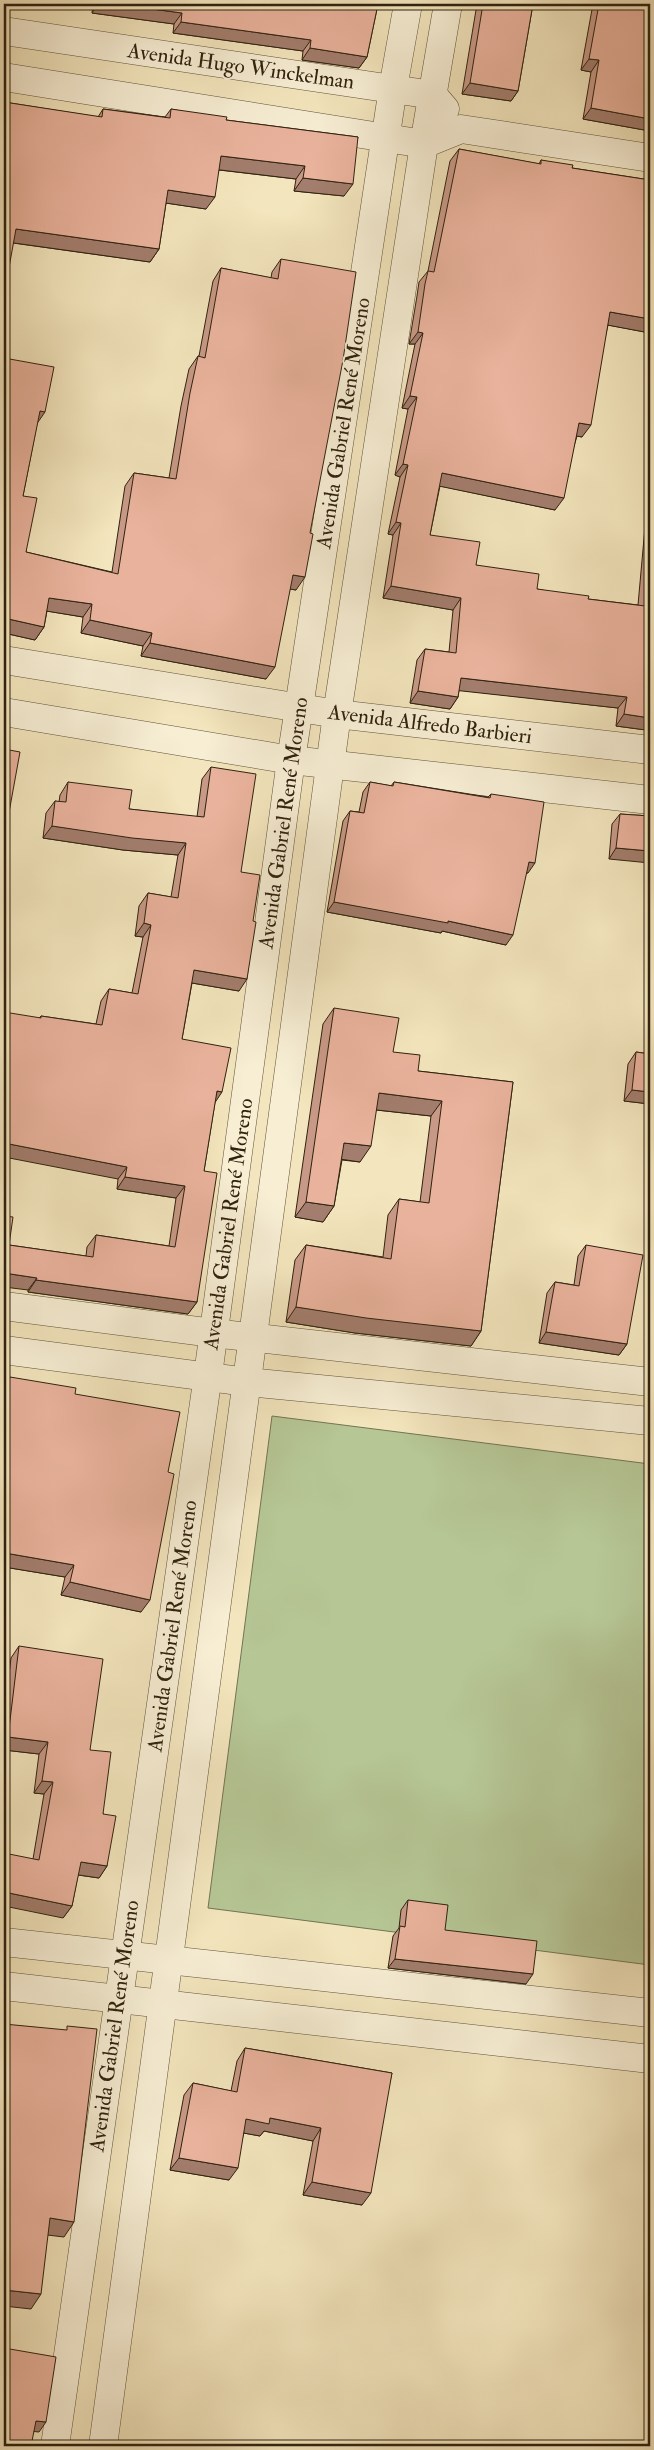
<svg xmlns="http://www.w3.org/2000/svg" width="654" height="2450" viewBox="0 0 654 2450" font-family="'IM FELL Double Pica',serif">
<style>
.green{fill:#b6c695;stroke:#727452}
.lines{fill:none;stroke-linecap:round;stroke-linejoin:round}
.street-casing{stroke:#60533a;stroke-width:29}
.street{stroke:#f7eed4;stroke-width:28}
.wall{fill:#c89986;stroke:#2f220f}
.shaded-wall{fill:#a37d6d;stroke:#2f220f}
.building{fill:#e9b29c;stroke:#2f220f}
.labels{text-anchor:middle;stroke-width:4;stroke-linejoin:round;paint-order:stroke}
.street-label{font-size:21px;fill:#2f220f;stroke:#f7eed4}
</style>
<rect width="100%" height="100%" fill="#f3e5bd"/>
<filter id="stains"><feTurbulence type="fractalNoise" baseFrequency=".004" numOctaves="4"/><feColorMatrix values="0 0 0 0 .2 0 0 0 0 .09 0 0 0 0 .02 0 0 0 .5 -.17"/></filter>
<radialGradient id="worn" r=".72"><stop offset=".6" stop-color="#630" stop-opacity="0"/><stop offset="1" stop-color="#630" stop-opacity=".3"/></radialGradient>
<polygon class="green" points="272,1416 650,1464 650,1965 208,1908"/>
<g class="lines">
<g class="street-casing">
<g id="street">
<polyline points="4,31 433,95 445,109"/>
<polyline points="4,77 424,144 461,129 650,158"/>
<polyline points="4,660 337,714 650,750"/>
<polyline points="4,712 291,760 650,800"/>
<polyline points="4,1306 213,1333 650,1382"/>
<polyline points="4,1350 247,1382 650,1421"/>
<polyline points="4,1942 650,2013"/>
<polyline points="4,1986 650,2059"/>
<polyline points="55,2446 208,1375 291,760 393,88 408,4"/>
<polyline points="103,2446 337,714 424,144 448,4"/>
</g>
</g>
<use href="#street" class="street"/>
</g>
<g class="wall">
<polygon points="93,4 378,4 367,57 359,68 302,60 303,51 173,33 174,24 92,13"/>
<polygon points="477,4 533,4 518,91 511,101 462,94"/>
<polygon points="593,4 650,4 650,131 583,119 591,72 581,70"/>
<polygon points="4,102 98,117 103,109 165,117 171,109 226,120 358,137 344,196 294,191 296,179 219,170 206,209 166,203 159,249 150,262 13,243"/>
<polygon points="459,149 539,164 541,160 572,168 650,180 650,333 608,325 582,437 577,436 555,510 440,486 430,535 476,565 537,589 588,599 638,605 646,516 650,510 650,724 646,730 616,726 618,708 459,690 458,697 450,709 410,703 417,660 425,649 449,652 453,610 383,598 393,535 388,534 400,477 395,475 408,409 402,408 415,344 409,344 417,296 419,282 428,271 450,161"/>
<polygon points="281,259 296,590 290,589 266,679 141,656 143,646 81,633 83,617 47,611 44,627 35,640 4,633 4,358 37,424 23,496 26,552 112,572 125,486 134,473 169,478 181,406 189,369 198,356 199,356 213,281 221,268 271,278 272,272"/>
<polygon points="211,767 241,872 239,991 192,983 182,1039 215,1102 204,1171 197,1302 188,1314 28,1292 28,1290 9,1245 86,1256 87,1247 96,1235 169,1246 176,1198 117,1189 118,1179 39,1018 41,1016 96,1024 101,1001 109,989 132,993 143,937 135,936 139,906 148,893 171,897 178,855 123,850 43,838 46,813 55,801 59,802 60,795 68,782 129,809 197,817 202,779"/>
<polygon points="370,782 391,786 394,782 488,797 491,794 528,873 526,873 506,945 442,931 441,933 327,912 343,821 350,811 359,812 363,792"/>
<polygon points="620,814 650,816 609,859 612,824"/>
<polygon points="334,1008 418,1071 513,1082 481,1331 471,1346 355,1333 286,1322 295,1260 306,1245 383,1257 388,1215 399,1199 420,1202 431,1116 376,1110 360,1162 342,1160 334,1206 323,1222 295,1217 323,1024"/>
<polygon points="636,1052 650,1054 650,1104 624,1101 628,1064"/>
<polygon points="586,1245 627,1344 619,1355 539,1343 547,1293 555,1282 574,1285 578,1256"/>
<polygon points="4,1376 75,1394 141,1612 61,1595 65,1577 4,1567"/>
<polygon points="19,1646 90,1750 103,1814 107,1866 99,1878 78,1875 72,1906 63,1918 33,1859 44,1794 34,1793 39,1754 4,1750 4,1716 11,1658"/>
<polygon points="408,1900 445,1930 526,1984 388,1968 393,1936 399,1928 401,1910"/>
<polygon points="245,2048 392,2073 362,2205 303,2195 313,2141 264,2131 260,2136 244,2133 229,2180 170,2170 184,2095 193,2083 231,2091 237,2061"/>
</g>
<g class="shaded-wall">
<polygon points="21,4 40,4 38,8"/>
<polygon points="98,4 115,4 182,13 174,24 92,13"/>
<polygon points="181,22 311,40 303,51 173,33"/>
<polygon points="310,48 367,57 359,68 302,60"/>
<polygon points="589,59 599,60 591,72 581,70"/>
<polygon points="470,83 518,91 511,101 462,94"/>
<polygon points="591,108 650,119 650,131 583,119"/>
<polygon points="221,156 305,166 296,179 212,169"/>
<polygon points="303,178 353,184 344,196 294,191"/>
<polygon points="168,190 215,197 206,209 159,202"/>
<polygon points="16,229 159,249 150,262 7,242"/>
<polygon points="610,312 650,319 650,333 602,324"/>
<polygon points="418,332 423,333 415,344 409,344"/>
<polygon points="410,396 417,397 408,409 402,408"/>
<polygon points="40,411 45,412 36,425"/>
<polygon points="579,423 591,425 582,437 571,435"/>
<polygon points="403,464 408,465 400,477 395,475"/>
<polygon points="442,473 564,498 555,510 434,485"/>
<polygon points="396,522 401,523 393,535 388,534"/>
<polygon points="293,575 305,577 296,590 284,588"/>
<polygon points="391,586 461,598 453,610 383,598"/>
<polygon points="49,598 92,604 83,617 40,610"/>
<polygon points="4,618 44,627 35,640 4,633"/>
<polygon points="90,620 152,633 143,646 81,633"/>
<polygon points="150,643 275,667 266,679 141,656"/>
<polygon points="461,678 627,697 618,708 453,690"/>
<polygon points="418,691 458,697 450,709 410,703"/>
<polygon points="624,714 650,718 650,724 646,730 616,726"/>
<polygon points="52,826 186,843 178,855 123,850 43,838"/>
<polygon points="616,848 650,851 650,863 609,859"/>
<polygon points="529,862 535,863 528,873 522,872"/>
<polygon points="334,902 448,921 513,935 506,945 442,931 441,933 327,912"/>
<polygon points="144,923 151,925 143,937 135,936"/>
<polygon points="194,970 247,979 239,991 186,982"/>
<polygon points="632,1090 650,1092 650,1104 624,1101"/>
<polygon points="217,1091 222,1092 214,1104"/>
<polygon points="379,1093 442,1101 431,1116 368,1109"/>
<polygon points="4,1143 127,1167 118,1179 4,1157"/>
<polygon points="344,1143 371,1146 360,1162 333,1158"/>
<polygon points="125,1177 185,1186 176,1198 117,1189"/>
<polygon points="306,1202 334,1206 323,1222 295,1217"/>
<polygon points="4,1273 37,1278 28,1290 4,1287"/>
<polygon points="36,1280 197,1302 188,1314 28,1292"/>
<polygon points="296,1307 481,1331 471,1346 355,1333 286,1322"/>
<polygon points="546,1332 627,1344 619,1355 539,1343"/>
<polygon points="5,1553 74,1565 65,1577 4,1567 4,1555"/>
<polygon points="70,1582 150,1600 141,1612 61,1595"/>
<polygon points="8,1737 48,1742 39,1754 4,1750 4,1743"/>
<polygon points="42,1781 53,1782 44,1794 34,1793"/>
<polygon points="81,1862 107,1866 99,1878 72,1874"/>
<polygon points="4,1892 72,1906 63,1918 4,1906"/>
<polygon points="395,1959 533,1974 526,1984 388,1968"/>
<polygon points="270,2118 321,2128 313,2141 264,2131 260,2136 238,2132 246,2119"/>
<polygon points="179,2158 238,2168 229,2180 170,2170"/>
<polygon points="312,2182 371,2193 362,2205 303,2195"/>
<polygon points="50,2218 74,2222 64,2237 39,2234"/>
<polygon points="4,2290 41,2294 31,2309 4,2306"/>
<polygon points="36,2421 46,2422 39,2432 29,2431"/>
</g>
<g class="building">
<polygon points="115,4 378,4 367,57 310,48 311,40 181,22 182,13"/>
<polygon points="483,4 533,4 518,91 470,83"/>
<polygon points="599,4 650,4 650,119 591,108 599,60 589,59"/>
<polygon points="4,102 102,117 103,109 170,118 171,109 227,117 226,120 358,137 353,184 303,178 305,166 221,156 215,197 168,190 159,249 16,229 4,295"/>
<polygon points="459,149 541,164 541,160 573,165 572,168 650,180 650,319 610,312 591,425 579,423 564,498 442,473 430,535 480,542 476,565 539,574 537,589 589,596 588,599 645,606 650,550 650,718 624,714 627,697 461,678 458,697 418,691 425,649 456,653 461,598 391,586 401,523 396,522 408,465 403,464 417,397 410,396 423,333 418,332 425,284 428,271 434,272"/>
<polygon points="281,259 356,272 343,360 310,533 313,534 305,577 293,575 275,667 150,643 152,633 90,620 92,604 49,598 44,627 4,618 4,358 54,367 45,412 40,411 23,496 37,498 26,552 118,574 134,473 176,479 190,393 198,356 205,358 221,268 278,279"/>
<polygon points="4,749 20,752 6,829 4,829"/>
<polygon points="211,767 256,774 241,872 260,875 253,921 256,922 247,979 194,970 182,1039 231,1048 222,1092 217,1091 204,1171 217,1173 197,1302 36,1280 37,1278 4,1273 4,1216 13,1217 9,1245 93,1257 96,1235 175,1247 185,1186 125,1177 127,1167 4,1143 4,1012 41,1018 41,1016 102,1025 109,989 138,994 151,925 144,923 148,893 178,898 186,843 132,838 52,826 55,801 66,802 68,782 132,790 129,809 204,817"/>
<polygon points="370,782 393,786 394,782 490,798 491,794 544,802 535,863 529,862 513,935 448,921 448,923 334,902 350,811 364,813"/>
<polygon points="620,814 650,816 650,851 616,848"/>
<polygon points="334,1008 399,1018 393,1052 420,1055 418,1071 513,1082 481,1331 366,1318 296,1307 306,1245 391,1259 399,1199 429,1203 442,1101 379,1093 371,1146 344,1143 334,1206 306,1202"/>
<polygon points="636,1052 650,1054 650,1092 632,1090"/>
<polygon points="586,1245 643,1255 627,1344 546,1332 555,1282 579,1286"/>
<polygon points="4,1376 76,1388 75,1394 180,1412 168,1472 174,1474 150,1600 70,1582 74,1565 5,1553 6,1550 4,1550"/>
<polygon points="19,1646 103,1659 90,1750 111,1752 103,1814 116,1816 107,1866 81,1862 72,1906 4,1892 4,1853 39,1860 53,1782 42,1781 48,1742 8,1737"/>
<polygon points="408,1900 448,1905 445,1930 537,1941 533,1974 395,1959 400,1926 405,1927"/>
<polygon points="4,2024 67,2030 67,2026 97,2029 74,2222 50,2218 41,2294 4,2290"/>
<polygon points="245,2048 392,2073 371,2193 312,2182 321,2128 270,2118 269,2124 246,2119 238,2168 179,2158 193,2083 237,2092"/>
<polygon points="4,2348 56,2357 46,2422 36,2421 31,2446 4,2446"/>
</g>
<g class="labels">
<g class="street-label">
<text transform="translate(241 66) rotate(8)" y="7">Avenida Hugo Winckelman</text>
<text transform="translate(343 423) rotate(-81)" y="7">Avenida Gabriel René Moreno</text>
<text transform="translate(430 724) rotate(7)" y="7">Avenida Alfredo Barbieri</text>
<text transform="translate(283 823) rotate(-82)" y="7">Avenida Gabriel René Moreno</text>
<text transform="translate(228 1224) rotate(-82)" y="7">Avenida Gabriel René Moreno</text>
<text transform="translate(172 1626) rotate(-82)" y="7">Avenida Gabriel René Moreno</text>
<text transform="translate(114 2026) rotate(-82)" y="7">Avenida Gabriel René Moreno</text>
</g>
</g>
<rect width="654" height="2450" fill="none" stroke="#f3e5bd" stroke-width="20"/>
<rect x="5" y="5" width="644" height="2440" fill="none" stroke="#2f220f" stroke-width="2.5"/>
<rect x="10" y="10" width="634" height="2430" fill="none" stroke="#2f220f"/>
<rect width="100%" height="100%" filter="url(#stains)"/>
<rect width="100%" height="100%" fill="url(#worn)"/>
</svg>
